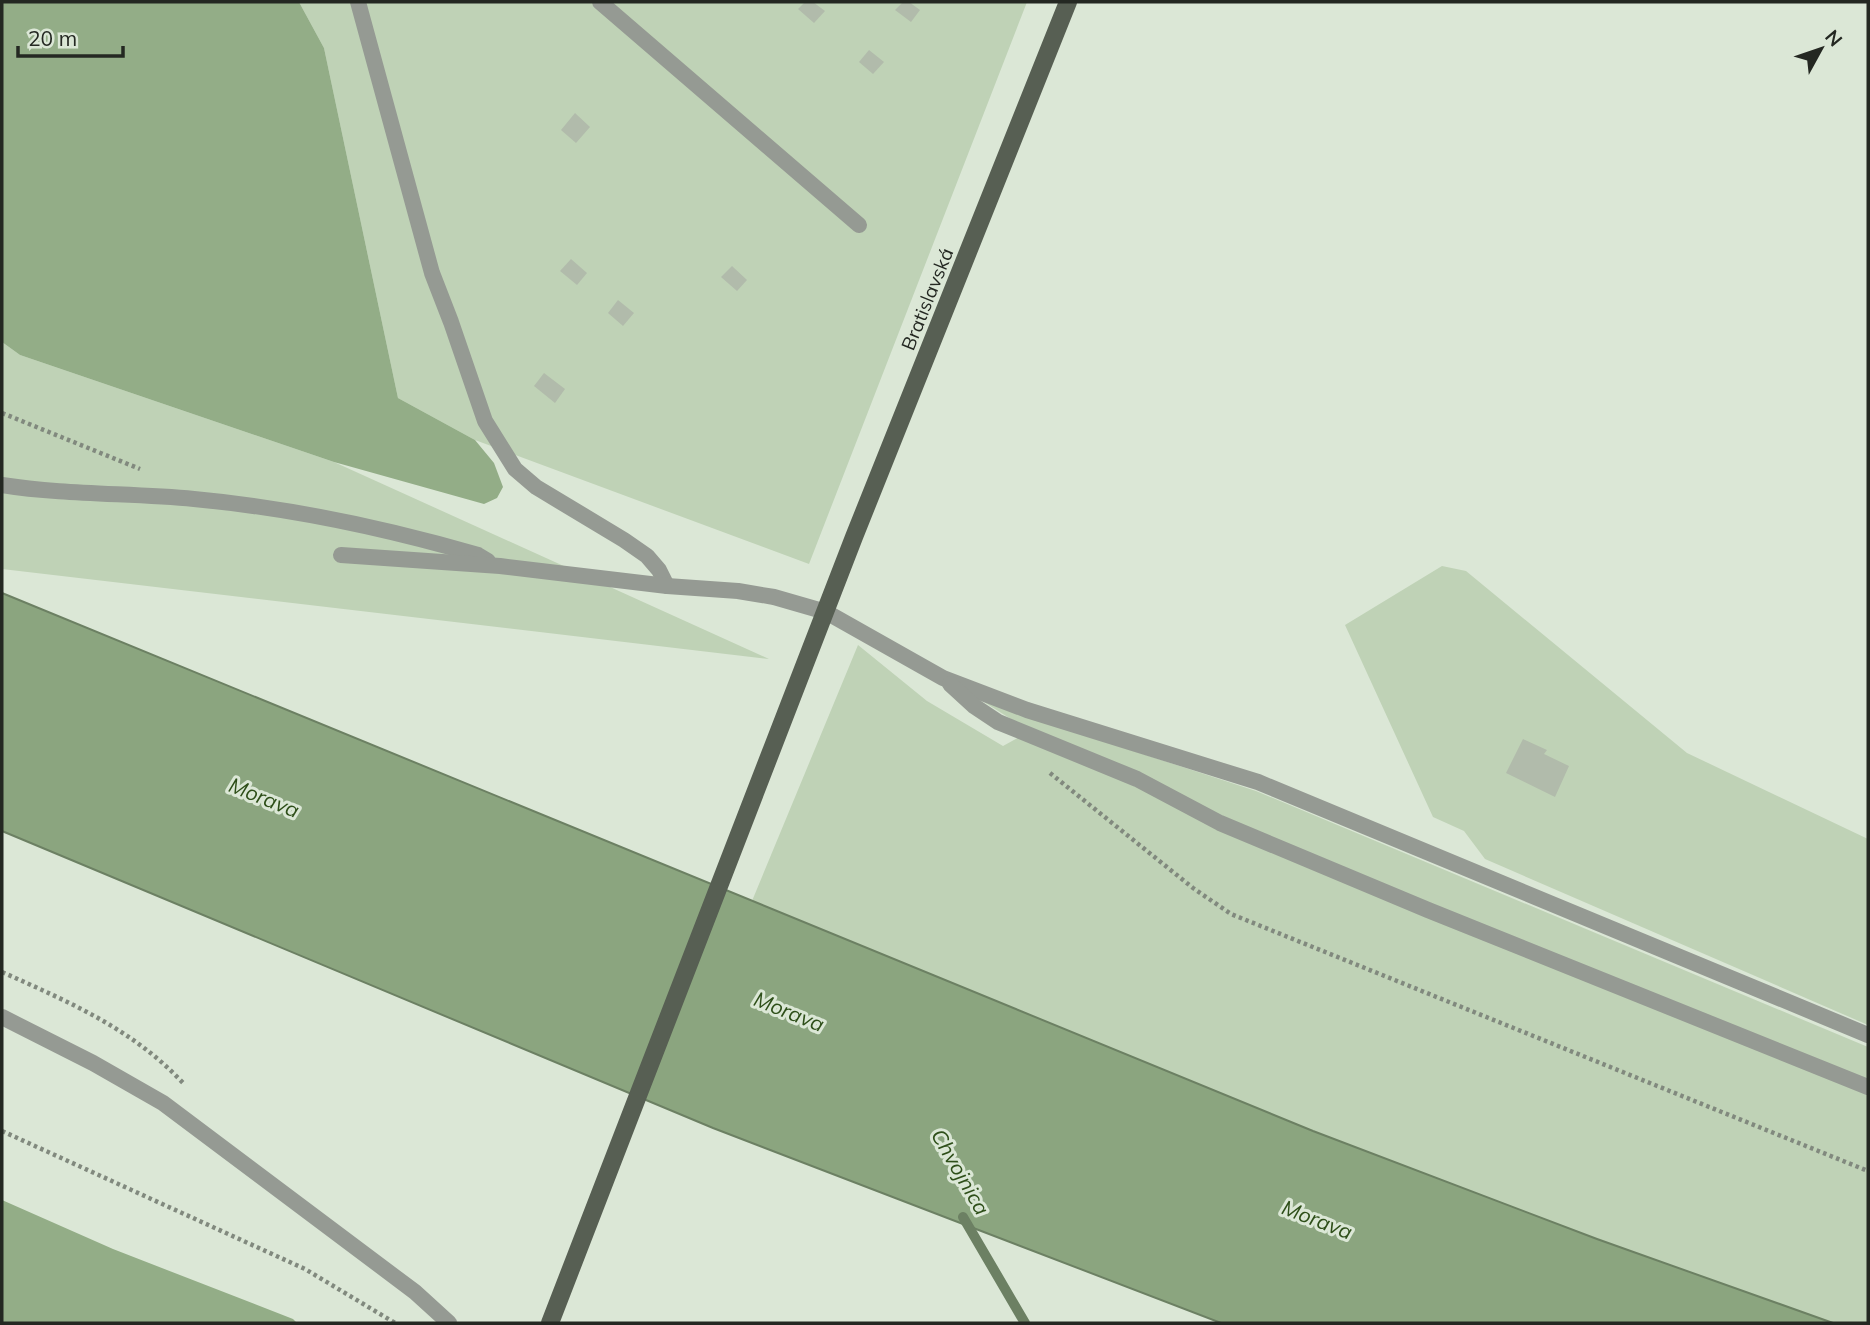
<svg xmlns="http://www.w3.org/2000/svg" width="1870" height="1325" viewBox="0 0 1870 1325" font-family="Mulish,sans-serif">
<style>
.green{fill:#bfd2b6}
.forest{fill:#93ad87}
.water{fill:#8ba57f;stroke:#6c8063;stroke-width:2}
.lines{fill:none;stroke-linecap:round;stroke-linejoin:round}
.stream{stroke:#6c8063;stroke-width:10}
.building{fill:#b1bbab}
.path{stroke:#81897e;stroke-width:4.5;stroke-dasharray:3.5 3.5;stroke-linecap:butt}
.service{stroke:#959a93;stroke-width:16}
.primary{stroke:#575f53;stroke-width:18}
.labels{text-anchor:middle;stroke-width:6;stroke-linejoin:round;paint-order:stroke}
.street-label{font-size:19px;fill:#242822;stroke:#dbe7d6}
.water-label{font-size:21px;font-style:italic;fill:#2e4f19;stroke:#dbe7d6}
</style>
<rect width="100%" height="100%" fill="#dbe7d6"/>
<g class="green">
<polygon points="299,2 1027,2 809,564 475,440 398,398 324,48"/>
<polygon points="2,342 20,355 334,462 769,659 2,569"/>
<polygon points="1442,566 1466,571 1687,753 1868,839 1868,1025 1485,859 1464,831 1433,817 1345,625"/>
<polygon points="858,645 927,701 1003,746 1030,731 984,702 1256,791 1868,1047 1868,1323 1833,1323 1597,1239 1313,1131 752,901"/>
</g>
<g class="forest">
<polygon points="2,2 299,2 324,48 398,398 475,440 494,463 503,487 497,498 484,504 334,462 20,355 2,342"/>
<polygon points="2,1200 113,1249 293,1319 297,1323 2,1323"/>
</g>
<polygon class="water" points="2,593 1313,1131 1597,1239 1833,1323 1221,1323 713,1128 2,831"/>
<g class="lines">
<polyline class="stream" points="963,1217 1025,1323"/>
</g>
<g class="building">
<polygon points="805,2 813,2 825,11 814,23 798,9"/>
<polygon points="903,2 909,2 920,10 911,22 895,10"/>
<polygon points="869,50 884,62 873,74 859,62"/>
<polygon points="575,113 590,127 576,143 561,130"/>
<polygon points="571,259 587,273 577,285 560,271"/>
<polygon points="732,266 747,280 737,291 721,277"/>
<polygon points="618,300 634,313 623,326 608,313"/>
<polygon points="544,373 565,389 555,403 534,386"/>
<polygon points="1523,739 1547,750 1544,754 1569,766 1555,797 1506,773"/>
</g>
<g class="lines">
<g class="path">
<polyline points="2,413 140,469"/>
<polyline points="1050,773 1193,888 1231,914 1868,1171"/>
<path d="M2 972C69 1002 133 1029 184 1084"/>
<polyline points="2,1131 305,1269 395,1323"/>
</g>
<g class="service">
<polyline points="358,2 432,273 451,322 485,421 515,469 536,487 624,540 647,556 659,570 667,586"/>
<polyline points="600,2 859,225"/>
<path d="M2 485C65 495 130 493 194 499 291 508 385 528 478 555L488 561"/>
<polyline points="341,555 500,566 667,586 738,591 774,597 826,612 943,678 1027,710 1258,782 1868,1035"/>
<polyline points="950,684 974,706 998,722 1137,779 1220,823 1428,910 1868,1087"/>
<polyline points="2,1017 93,1063 163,1103 415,1292 449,1323"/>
</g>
<polyline class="primary" points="550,1323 854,537 1068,2"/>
</g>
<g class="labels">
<g class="street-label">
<text transform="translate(927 299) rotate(-68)" y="7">Bratislavská</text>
</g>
<g class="water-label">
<text transform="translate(264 798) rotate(22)" y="7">Morava</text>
<text transform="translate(789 1012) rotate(22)" y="7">Morava</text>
<text transform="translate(960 1172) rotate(60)" y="7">Chvojnica</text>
<text transform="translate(1317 1220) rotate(21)" y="7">Morava</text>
</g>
</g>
<rect width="1870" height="1325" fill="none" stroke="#242822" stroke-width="7"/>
<g transform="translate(1821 49) rotate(50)" stroke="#dbe7d6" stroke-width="5" paint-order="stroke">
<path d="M0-5L12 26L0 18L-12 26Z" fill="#242822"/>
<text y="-10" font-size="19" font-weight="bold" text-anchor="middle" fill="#242822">N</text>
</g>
<path d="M18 46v10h105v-10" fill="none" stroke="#242822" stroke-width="3.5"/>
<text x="28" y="46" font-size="21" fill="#242822" stroke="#dbe7d6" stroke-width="5" paint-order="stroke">20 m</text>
</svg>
